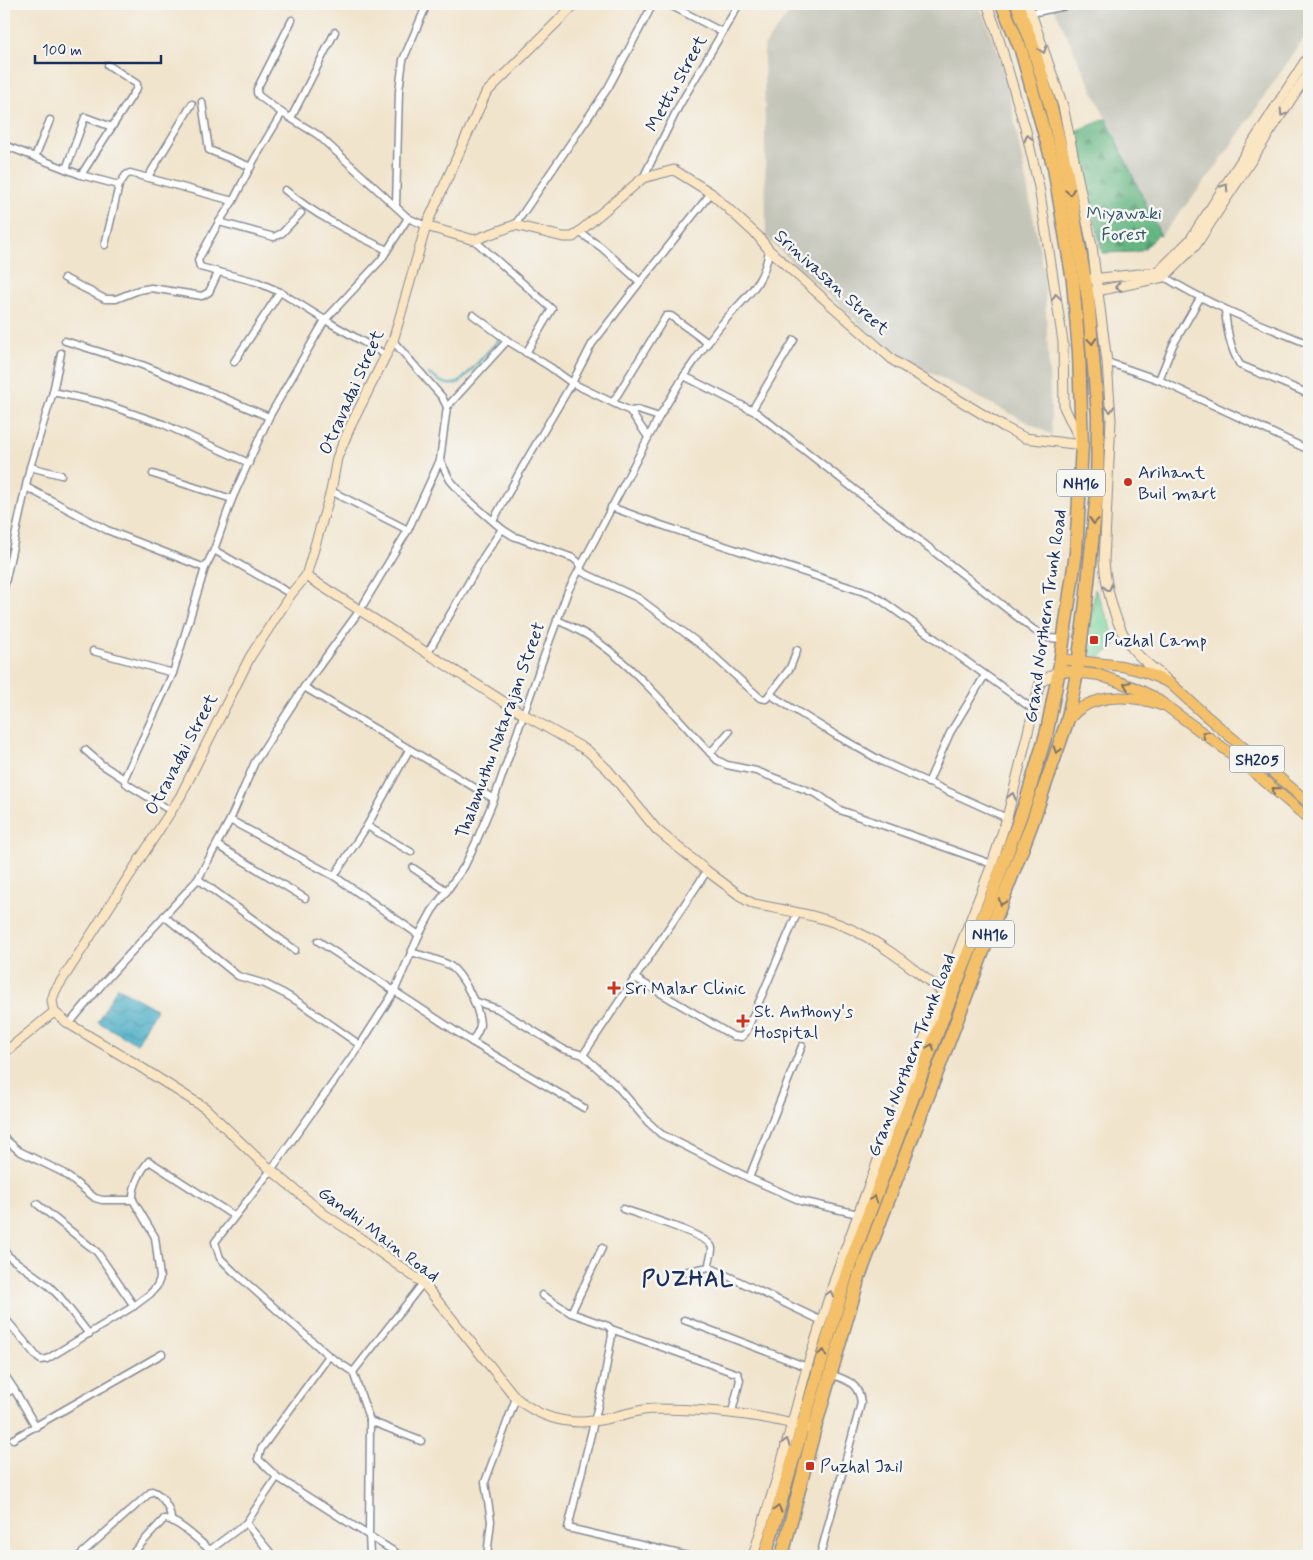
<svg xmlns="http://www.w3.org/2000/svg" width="1313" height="1560" viewBox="0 0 1313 1560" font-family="Mynerve,sans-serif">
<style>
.industrial{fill:#c4c5b9}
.grass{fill:#7ad399;stroke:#4a817c}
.forest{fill:url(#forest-firs);stroke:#3f7270}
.water{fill:url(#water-waves);stroke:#306d91}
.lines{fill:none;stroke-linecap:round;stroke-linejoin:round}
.stream{stroke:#44abc4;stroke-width:2.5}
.street-casing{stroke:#868a95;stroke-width:9}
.secondary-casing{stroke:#868a95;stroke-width:11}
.primary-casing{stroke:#868a95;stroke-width:12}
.highway-casing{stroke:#868a95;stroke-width:15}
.street{stroke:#fff;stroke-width:6}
.secondary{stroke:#fbe6c4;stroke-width:9}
.primary{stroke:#f4c16b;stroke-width:10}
.highway{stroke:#f4c16b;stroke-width:12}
.oneway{stroke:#8b8a91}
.oneway2{stroke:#7d7164}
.poi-dot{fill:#c8321e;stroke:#f6f6f2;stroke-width:2}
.labels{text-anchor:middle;stroke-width:5;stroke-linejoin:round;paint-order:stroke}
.shield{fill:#f6f6f2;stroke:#5d6b8a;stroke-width:1}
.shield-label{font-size:16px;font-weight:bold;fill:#1b2f5e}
.street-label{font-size:18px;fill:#1b2f5e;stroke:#f6f6f2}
.park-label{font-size:18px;fill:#33586d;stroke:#f6f6f2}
.poi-label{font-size:18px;fill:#1b2f5e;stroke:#f6f6f2;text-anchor:start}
.district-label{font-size:22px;font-weight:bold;letter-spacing:1px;fill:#1b2f5e;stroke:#f6f6f2}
</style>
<defs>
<pattern id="forest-firs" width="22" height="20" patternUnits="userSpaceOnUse" patternTransform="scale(1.25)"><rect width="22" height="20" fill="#63b581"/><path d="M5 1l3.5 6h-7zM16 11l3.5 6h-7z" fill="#51946d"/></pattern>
<pattern id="water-waves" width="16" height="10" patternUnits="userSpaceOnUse" patternTransform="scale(1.25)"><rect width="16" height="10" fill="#44abc4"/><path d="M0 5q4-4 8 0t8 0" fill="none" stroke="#388ca2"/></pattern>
</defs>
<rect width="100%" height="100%" fill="#f6f6f2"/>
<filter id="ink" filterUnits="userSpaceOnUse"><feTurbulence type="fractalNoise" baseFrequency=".02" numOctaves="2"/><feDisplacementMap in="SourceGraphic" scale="10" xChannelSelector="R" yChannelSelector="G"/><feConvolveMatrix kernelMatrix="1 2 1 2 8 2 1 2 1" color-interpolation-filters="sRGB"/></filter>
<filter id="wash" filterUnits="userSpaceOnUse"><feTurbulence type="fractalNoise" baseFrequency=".0096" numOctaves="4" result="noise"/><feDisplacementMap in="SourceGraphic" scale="20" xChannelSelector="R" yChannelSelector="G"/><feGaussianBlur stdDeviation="1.12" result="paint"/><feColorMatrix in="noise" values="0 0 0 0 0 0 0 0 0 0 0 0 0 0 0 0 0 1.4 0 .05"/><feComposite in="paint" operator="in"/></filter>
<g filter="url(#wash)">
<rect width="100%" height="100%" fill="#f1e4cc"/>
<g class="industrial">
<polygon points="796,4 979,4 1004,67 1044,273 1052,435 889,351 766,237 764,46"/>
<polygon points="1052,4 1309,4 1309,31 1214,170 1161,236"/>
</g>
<polygon class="grass" points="1095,589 1111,626 1116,646 1100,657 1088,653"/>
<polygon class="forest" points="1106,119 1161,236 1158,235 1145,248 1136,252 1102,253 1075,131"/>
<polygon class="water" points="117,987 156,1009 137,1044 98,1022"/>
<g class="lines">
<path class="stream" d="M429 374C439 381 448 388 460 382L499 340"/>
</g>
</g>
<g filter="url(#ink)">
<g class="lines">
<g class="street-casing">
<g id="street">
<polyline points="668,4 722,32"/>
<polyline points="1031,13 1076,4"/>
<polyline points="202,102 209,150 251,167"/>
<polyline points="282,113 259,96 257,93 257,89 292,20"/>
<polyline points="291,118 335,32"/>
<polyline points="4,145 81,175 119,185 126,175 130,173 233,201"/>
<polyline points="35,157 50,120"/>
<polyline points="66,169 85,117 112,127"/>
<polyline points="81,175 137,88 137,84 108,65"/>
<polyline points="148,177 192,104"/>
<polyline points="643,178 679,106 739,4"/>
<path d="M285 190C316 216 350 232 387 250"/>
<polyline points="396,206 399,91 403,60 427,4"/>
<polyline points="301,213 282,233 274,237 219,222 233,201 254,160 282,113 318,135 408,218 426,226"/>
<polyline points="219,222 198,260 200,267 257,282 280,292 325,320 269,417"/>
<polyline points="515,225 608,88 653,4"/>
<polyline points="474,240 552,309 526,353"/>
<polyline points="105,245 119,185"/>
<path d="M1163 276C1209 305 1259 324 1309 344"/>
<polyline points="64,278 105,299 116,299 139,290 151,288 202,296 209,292 218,273"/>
<polyline points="640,282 711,193"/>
<path d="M1225 310C1227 330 1230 348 1240 365L1309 394"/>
<polyline points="473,315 511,343 550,367 572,383 630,411 648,437"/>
<polyline points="65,341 142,365 210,392 269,417 232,499 214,550 291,594"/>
<polyline points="393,341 442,397 447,407 440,460"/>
<polyline points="61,353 53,392 99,402 163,424 249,463"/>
<polyline points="386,355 325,320 381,260 408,218"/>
<polyline points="234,362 280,292"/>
<polyline points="1107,362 1159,380 1309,450"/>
<path d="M684 376C696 359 708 341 721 325 742 299 764 287 769 250"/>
<polyline points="1159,380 1173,345 1200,298"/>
<polyline points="613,402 666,316 671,316 708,343"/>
<polyline points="447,407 507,341"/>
<polyline points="752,410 794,340"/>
<polyline points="630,411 638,410 659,417"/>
<polyline points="30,467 61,475"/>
<polyline points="153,474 232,499"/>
<polyline points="26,487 107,530 205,568"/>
<polyline points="611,507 661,525 870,594 881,600 1034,710"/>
<polyline points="493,521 523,466 572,383 592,344 640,282 601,247 579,232"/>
<polyline points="502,529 513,536 573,558 578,562 582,572 638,598 705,648 760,698 766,699 770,694"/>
<polyline points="408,530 440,460 450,480 465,497 502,529 484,556 427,654"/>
<polyline points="4,588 30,467 53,392"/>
<path d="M557 620C576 628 594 638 610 651 649 683 682 724 717 760L727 765 756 771 817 794 840 810 992 864"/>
<polyline points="797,650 790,668 770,694 777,699 834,734 883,762 1007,818"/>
<polyline points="93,651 173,673"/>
<polyline points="304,687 494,799"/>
<polyline points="85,750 101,764 124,779"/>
<polyline points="710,753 729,732"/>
<polyline points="928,783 950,733 985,675"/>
<polyline points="171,811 130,786 126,783 124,779 173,673 205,568 214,550"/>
<polyline points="230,820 334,876 419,935"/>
<polyline points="367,826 411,852"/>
<polyline points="217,845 305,898"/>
<polyline points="413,868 447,891"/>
<polyline points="334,876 367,826 409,750"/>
<polyline points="198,879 295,950"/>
<polyline points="164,916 238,976 265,984 285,994 300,1003 360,1045"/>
<polyline points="318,941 472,1042 584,1108"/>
<path d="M411 952C423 956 438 959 449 965 463 974 479 1007 480 1024 480 1030 475 1036 472 1042"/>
<polyline points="635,978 733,1036 742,1037 746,1032 797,914"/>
<polyline points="474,1001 498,1009 563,1049 583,1055 617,1086 648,1122 661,1134 749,1178 801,1201 858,1214"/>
<polyline points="69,1024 104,982 198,879 230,820 255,762 304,687 360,610 408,530 331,491"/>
<polyline points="583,1055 707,871"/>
<polyline points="4,1138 19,1151 62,1172 95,1198 102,1200 133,1200"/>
<polyline points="749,1178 802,1046"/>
<polyline points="37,1204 97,1252 134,1306"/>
<path d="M623 1209C636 1214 711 1235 712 1248 713 1253 708 1261 709 1267L822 1321"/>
<polyline points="4,1250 8,1256 48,1285 60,1297 89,1334"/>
<polyline points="679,1273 709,1267"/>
<polyline points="542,1295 571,1313 608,1326 611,1329 612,1335 603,1385 568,1528 688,1556"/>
<polyline points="571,1313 602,1248"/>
<path d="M4 1317 38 1358 41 1360 47 1359 134 1306 150 1294 157 1286 160 1278 159 1269 155 1237 133 1200C132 1187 141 1170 149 1161L234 1216"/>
<polyline points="684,1320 807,1367"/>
<polyline points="611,1329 738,1374 740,1380 732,1412"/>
<polyline points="329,1356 261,1449 258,1459 277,1477 401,1556"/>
<polyline points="353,1372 329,1356 234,1272 220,1258 215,1242 271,1170 360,1045 394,992 419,935 432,911 464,867 476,842 494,799 544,656 568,591 659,417 684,376 757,413 1034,630 1049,638 1063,639"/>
<polyline points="4,1374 14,1389 4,1394"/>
<polyline points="14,1389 36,1427"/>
<polyline points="370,1421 421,1441"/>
<polyline points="13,1439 162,1354"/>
<polyline points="246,1523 273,1556"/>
<path d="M79 1556 152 1491C162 1494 171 1509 171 1520"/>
<path d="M130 1556 164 1519C176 1518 200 1542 210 1550"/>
<polyline points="203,1556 210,1550 246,1523 277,1477"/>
<polyline points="370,1556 369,1534 370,1421 353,1372 423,1283"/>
<polyline points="487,1556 491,1521 485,1482 516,1398"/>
<path d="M820 1556 861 1403C859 1383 847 1380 830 1374"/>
</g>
</g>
<g class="secondary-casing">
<g id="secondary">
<polyline points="987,4 996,29 1026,131 1039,187 1063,342 1064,407 1080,440"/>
<path d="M1028 4 1063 106 1092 246 1107 362 1111 420 1104 561C1106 588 1115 626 1132 648 1141 660 1155 669 1166 679"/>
<polyline points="426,226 474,240 515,225 563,237 573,237 643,178 674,170 711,193 758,236 769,250 894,361 1004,427 1025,438 1082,445"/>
<polyline points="1091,279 1158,272 1190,240 1309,55"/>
<polyline points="1092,292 1164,277 1196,245 1309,72"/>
<path d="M306 576 523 714 588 751 608 770 657 830 707 871 746 900 754 904C788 911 826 916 857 932 888 947 915 971 942 991"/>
<polyline points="54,1012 52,1000 55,991 180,797 250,657 291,594 306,576 331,491 337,458 350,427 393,341 426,226 486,93 575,4"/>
<path d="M4 1053 54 1012 69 1024 131 1061 205 1108 256 1157 324 1214 350 1231 423 1283 516 1398C538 1416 565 1425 593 1421 614 1419 632 1410 653 1409 705 1409 757 1413 807 1428"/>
<polyline points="753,1556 780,1468 807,1367 837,1272 889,1130 992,864 1007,818 1040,683 1059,670"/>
</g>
</g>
<g class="primary-casing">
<g id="primary">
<polyline points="1060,659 1122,666 1145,672 1170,683 1205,715 1309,803"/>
<polyline points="1059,670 1099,675 1133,687 1154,697 1241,761 1309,819"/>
<path d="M1067 722C1071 717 1076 711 1081 708 1104 693 1136 696 1161 705"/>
</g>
</g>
<g class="highway-casing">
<g id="highway">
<polyline points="765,1556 848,1269 948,1004 990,900 1027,798 1047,731 1059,670 1076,553 1082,445 1079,353 1073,281 1054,168 1021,50 1002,4"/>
<polyline points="782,1556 814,1431 859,1277 1032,823 1067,722 1077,673 1086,602 1097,493 1098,416 1088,298 1066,169 1051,108 1032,43 1017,4"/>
</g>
</g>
<use href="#street" class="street"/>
<use href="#secondary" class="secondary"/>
<use href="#primary" class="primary"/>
<use href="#highway" class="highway"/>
</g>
<defs><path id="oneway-chevron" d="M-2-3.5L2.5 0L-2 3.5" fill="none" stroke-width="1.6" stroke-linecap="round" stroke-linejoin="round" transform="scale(1.25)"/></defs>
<g class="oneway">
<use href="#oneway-chevron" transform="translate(1043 50) rotate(72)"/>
<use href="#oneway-chevron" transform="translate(1283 113) rotate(123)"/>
<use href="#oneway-chevron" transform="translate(1028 138) rotate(-104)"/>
<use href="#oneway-chevron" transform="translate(1225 187) rotate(-57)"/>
<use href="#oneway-chevron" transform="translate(1118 287) rotate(168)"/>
<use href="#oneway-chevron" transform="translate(1056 297) rotate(-98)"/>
<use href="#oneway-chevron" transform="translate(1110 409) rotate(86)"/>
<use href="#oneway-chevron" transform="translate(1108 588) rotate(76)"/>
<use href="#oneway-chevron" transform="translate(1012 796) rotate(-76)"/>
<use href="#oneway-chevron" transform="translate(830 1294) rotate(-73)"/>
<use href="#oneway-chevron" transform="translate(786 1442) rotate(-76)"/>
</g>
<g class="oneway2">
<use href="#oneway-chevron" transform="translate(1070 192) rotate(80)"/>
<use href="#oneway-chevron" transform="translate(1092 341) rotate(85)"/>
<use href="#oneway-chevron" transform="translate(1094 521) rotate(95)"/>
<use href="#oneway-chevron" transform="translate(1127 685) rotate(-160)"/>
<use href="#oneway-chevron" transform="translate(1205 734) rotate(-144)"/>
<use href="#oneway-chevron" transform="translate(1057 750) rotate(109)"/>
<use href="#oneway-chevron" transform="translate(1275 790) rotate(-139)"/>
<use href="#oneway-chevron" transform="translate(1002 902) rotate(111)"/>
<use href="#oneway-chevron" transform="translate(931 1047) rotate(-69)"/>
<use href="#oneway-chevron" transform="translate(874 1199) rotate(-69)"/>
<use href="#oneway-chevron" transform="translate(823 1353) rotate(-74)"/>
<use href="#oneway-chevron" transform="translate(778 1509) rotate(-74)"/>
</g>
</g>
<g class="poi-dot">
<circle cx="1128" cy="482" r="5"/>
<rect x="1089" y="635" width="10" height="10" rx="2.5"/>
<path d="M611.5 980.5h5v5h5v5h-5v5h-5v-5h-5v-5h5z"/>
<path d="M740.5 1013.5h5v5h5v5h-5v5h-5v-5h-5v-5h5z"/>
<rect x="805" y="1461" width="10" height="10" rx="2.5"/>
</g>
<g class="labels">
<g class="shield">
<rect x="1057" y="469.5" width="48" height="27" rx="4"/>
<rect x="1229.5" y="745.5" width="55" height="27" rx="4"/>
<rect x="966" y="920.5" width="48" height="27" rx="4"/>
</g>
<g class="shield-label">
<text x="1081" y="489">NH16</text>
<text x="1257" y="765">SH205</text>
<text x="990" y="940">NH16</text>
</g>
<g class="street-label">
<text transform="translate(676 83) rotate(-61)" y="6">Mettu Street</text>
<text transform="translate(832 282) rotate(42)" y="6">Srinivasan Street</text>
<text transform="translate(351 392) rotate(-66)" y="6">Otravadai Street</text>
<text transform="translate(1045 616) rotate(-82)" y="6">Grand Northern Trunk Road</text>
<text transform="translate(500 730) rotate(-70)" y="6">Thalamuthu Natarajan Street</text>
<text transform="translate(181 754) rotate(-62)" y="6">Otravadai Street</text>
<text transform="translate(911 1055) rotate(-69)" y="6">Grand Northern Trunk Road</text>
<text transform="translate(379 1234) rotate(37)" y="6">Gandhi Main Road</text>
</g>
<g class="park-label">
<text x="1124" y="219">Miyawaki<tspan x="1124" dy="21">Forest</tspan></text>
</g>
<g class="poi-label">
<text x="1138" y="478">Arihant<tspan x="1138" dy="21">Buil mart</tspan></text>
<text x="1104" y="646">Puzhal Camp</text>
<text x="625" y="994">Sri Malar Clinic</text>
<text x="754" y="1017">St. Anthony's<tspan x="754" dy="21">Hospital</tspan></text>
<text x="820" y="1472">Puzhal Jail</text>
</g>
<g class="district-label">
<text x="688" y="1286">PUZHAL</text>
</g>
</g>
<rect width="1313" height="1560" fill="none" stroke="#f6f6f2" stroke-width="20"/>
<path d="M35 55v8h126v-8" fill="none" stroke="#1b2f5e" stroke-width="2.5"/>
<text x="42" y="55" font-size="15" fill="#1b2f5e" stroke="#f6f6f2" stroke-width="4" paint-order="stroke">100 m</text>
</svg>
